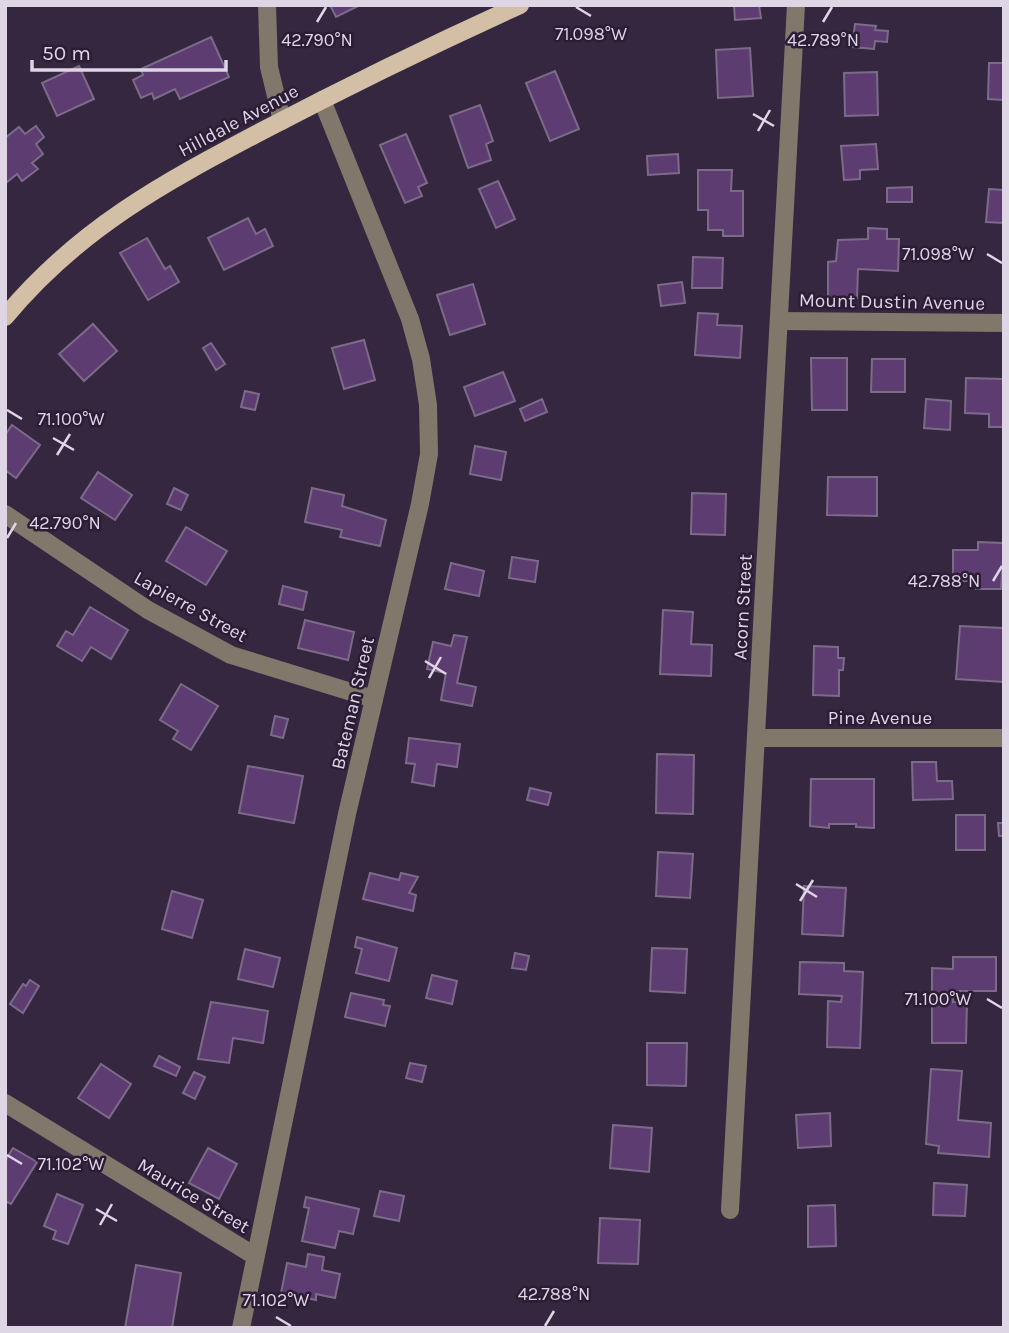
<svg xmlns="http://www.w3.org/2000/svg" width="1009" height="1333" viewBox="0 0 1009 1333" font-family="Karla,sans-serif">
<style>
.building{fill:#5d3c72;stroke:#7c6b88;stroke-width:2}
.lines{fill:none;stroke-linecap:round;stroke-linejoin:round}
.minor{stroke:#81776b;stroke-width:18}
.major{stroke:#d3bfa6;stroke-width:18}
.ticks{fill:none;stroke:#ded5e5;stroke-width:2.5}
.labels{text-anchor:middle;stroke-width:5;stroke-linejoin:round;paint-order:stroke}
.street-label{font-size:19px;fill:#ded5e5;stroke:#2c1d36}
.ticks-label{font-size:18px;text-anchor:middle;fill:#ded5e5;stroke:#2c1d36;stroke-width:5;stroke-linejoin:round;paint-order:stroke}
</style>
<rect width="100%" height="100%" fill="#362740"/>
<g class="building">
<polygon points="330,5 360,5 336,17"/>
<polygon points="734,5 759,5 761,18 735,20"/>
<polygon points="855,24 876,26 875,30 888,31 887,42 875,41 874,49 852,47"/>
<polygon points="211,37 229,77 180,99 175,89 154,99 152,93 141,98 133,80 143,75 141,69"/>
<polygon points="750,48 753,96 718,98 716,50"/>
<polygon points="989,63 1004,63 1004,100 988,99"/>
<polygon points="79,66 94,99 57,116 42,83"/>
<polygon points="555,71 579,129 550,141 526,83"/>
<polygon points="877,72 878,115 845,116 844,73"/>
<polygon points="480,105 493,141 486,144 491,160 468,168 450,116"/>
<polygon points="36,126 44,137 36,144 43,154 32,163 38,169 22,181 17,174 6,183 5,138 19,127 25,134"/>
<polygon points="406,134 427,183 418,187 422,196 405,203 380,145"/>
<polygon points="876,144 878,169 860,170 860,179 844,180 841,146"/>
<polygon points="678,154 679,173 648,175 647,156"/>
<polygon points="698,170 732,170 731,191 743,191 743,236 723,236 723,230 708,230 708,210 698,210"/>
<polygon points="498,181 515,219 496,228 479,189"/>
<polygon points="912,187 912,202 887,202 887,188"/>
<polygon points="989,189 1004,190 1004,223 986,222"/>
<polygon points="248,218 256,234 265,229 273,246 224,270 208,238"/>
<polygon points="868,228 887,229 887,239 899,239 898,271 858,269 857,298 828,297 828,262 836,261 838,240 868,239"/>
<polygon points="147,238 165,269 170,266 179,282 148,300 120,253"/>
<polygon points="693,257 723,258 722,288 692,288"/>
<polygon points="682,282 685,303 661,306 658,285"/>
<polygon points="473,284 485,324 450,335 437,295"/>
<polygon points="698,313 718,314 717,325 742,326 740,358 695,355"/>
<polygon points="93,324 117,351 84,381 59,354"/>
<polygon points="364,340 375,380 344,389 332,348"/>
<polygon points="211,343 225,364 216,370 203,348"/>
<polygon points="811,358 847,358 847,410 812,410"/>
<polygon points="872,359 905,359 905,392 871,392"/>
<polygon points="503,372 515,401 475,416 464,387"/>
<polygon points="966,378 1004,379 1004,427 989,427 989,414 965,413"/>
<polygon points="245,391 259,394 255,410 241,407"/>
<polygon points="542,399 547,412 525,421 520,409"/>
<polygon points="926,399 951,401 950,430 924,428"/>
<polygon points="12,425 40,445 16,478 5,470 5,435"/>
<polygon points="475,446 506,452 501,480 470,474"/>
<polygon points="98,472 132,495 115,520 81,498"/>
<polygon points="828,477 877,477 877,516 827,515"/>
<polygon points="174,488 188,495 181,510 167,504"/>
<polygon points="312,488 344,495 342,506 386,520 380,546 340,537 342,530 305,522"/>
<polygon points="692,493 726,494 725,535 691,534"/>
<polygon points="186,527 227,551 206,585 166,561"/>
<polygon points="978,542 1004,543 1001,589 976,589 976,581 953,581 953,550 978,550"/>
<polygon points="512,557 538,561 535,582 509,578"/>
<polygon points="451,563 484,571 479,596 445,589"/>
<polygon points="283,586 307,592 303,610 279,604"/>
<polygon points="90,607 128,630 111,659 91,647 82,661 57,646 66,631 73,635"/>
<polygon points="663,610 693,612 691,644 712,645 711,676 660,674"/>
<polygon points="305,620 354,632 348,660 298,648"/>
<polygon points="960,626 1003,628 1004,682 956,679"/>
<polygon points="454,635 467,637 457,683 476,687 472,706 441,700 446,673 427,669 433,642 451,646"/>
<polygon points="814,646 838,647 838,658 844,658 843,670 839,670 839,696 813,695"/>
<polygon points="181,684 218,706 191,750 173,739 178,731 160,720"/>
<polygon points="275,716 288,719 283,738 271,735"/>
<polygon points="409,738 460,744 457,767 437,764 434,786 412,782 415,764 406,763"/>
<polygon points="657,754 694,755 693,814 656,813"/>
<polygon points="912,762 936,762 937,781 952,781 953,799 913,800"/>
<polygon points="248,766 303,776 294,823 239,813"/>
<polygon points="811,779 874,779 874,828 856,827 856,824 829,824 829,828 810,826"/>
<polygon points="530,788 551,793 548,805 527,800"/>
<rect x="956" y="815" width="29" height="35"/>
<polygon points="998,823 1004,823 1004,836 999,836"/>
<polygon points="658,852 693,854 690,898 656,896"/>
<polygon points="370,873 399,880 401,873 418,877 409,893 416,895 413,911 363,899"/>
<polygon points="804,886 846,888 843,936 802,934"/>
<polygon points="172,891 203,900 192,938 162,929"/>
<polygon points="357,937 397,948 389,981 356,973 362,949 355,947"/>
<polygon points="652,948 687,949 685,993 650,991"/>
<polygon points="245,949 280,958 273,987 238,979"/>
<polygon points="515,953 529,956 526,970 512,968"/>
<polygon points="953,957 996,957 996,991 953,991 953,1002 967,1002 966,1043 932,1043 932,968 953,969"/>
<polygon points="800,962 844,963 844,971 863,972 860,1048 827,1047 828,1001 841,1002 842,996 799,994"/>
<polygon points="432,975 457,981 452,1004 426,998"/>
<polygon points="30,980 39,986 23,1013 10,1004 23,984 26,986"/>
<polygon points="351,993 384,1000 383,1005 390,1006 385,1026 345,1017"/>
<polygon points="211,1002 268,1011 263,1043 233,1038 229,1063 198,1059"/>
<polygon points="647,1043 687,1043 686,1086 647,1085"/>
<polygon points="159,1056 180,1067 176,1076 154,1066"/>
<polygon points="410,1063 426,1066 422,1082 406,1078"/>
<polygon points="101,1064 131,1084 109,1118 78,1098"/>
<polygon points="931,1069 962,1071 958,1120 991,1123 989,1157 938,1153 939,1146 926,1144"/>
<polygon points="194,1072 205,1077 195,1099 183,1093"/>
<polygon points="830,1113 831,1146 798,1148 796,1115"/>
<polygon points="613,1125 652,1128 649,1172 610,1168"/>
<polygon points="13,1148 37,1162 11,1204 5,1201 5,1161"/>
<polygon points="208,1148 237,1164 219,1199 189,1183"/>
<polygon points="934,1183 967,1185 965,1216 933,1215"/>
<polygon points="380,1191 404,1196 399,1221 374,1216"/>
<polygon points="57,1194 83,1205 68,1244 53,1239 56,1231 44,1226"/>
<polygon points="306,1197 359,1209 353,1234 339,1231 335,1248 302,1241 309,1208 304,1207"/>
<polygon points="835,1205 836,1246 808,1247 808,1206"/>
<polygon points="600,1218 640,1220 638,1264 598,1263"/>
<polygon points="308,1254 324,1257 322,1270 340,1274 335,1298 316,1294 316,1300 281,1293 287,1263 306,1267"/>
<polygon points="136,1265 181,1273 172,1328 125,1328"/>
</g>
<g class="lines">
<g class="minor">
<polyline points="267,5 269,67 282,121"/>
<polyline points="779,321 1004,323"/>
<polyline points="5,514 148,610 231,655 374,699"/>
<polyline points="756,738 1004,738"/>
<polyline points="5,1103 255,1256"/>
<polyline points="730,1210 796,5"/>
<polyline points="241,1328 347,814 420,504 429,454 428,405 421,359 410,319 322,100"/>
</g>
<path class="major" d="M5 317C78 229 163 183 262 131 346 87 432 45 520 5"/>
</g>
<path class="ticks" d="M576 7 591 16M317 22 326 7M823 22 832 7M753 114 774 126M758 131 770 110M987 254 1002 263M7 410 22 419M53 438 74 450M57 455 70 434M7 538 16 523M993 581 1002 566M425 661 446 674M429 678 441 657M796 884 817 897M800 901 813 880M987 999 1002 1008M7 1155 22 1164M96 1209 117 1221M100 1225 112 1204M276 1317 291 1326M545 1326 554 1311"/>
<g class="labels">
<g class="street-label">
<text transform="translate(238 120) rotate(-28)" y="7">Hilldale Avenue</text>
<text transform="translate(892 301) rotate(1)" y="7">Mount Dustin Avenue</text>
<text transform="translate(191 606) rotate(29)" y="7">Lapierre Street</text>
<text transform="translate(742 607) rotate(-87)" y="7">Acorn Street</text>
<text transform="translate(352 703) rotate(-77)" y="7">Bateman Street</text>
<text x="880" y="724">Pine Avenue</text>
<text transform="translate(194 1195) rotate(31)" y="7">Maurice Street</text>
</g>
</g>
<g class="ticks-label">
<text x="591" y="40">71.098°W</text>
<text x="317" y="46">42.790°N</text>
<text x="823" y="46">42.789°N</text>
<text x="938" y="260">71.098°W</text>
<text x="71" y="425">71.100°W</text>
<text x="65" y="529">42.790°N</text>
<text x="944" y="587">42.788°N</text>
<text x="938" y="1005">71.100°W</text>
<text x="71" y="1170">71.102°W</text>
<text x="554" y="1300">42.788°N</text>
<text x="276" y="1306">71.102°W</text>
</g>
<rect width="1009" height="1333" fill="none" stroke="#ded5e5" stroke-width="14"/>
<path d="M32 60v10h194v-10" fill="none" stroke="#ded5e5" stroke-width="3.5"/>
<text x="42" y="60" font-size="21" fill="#ded5e5" stroke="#2c1d36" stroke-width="5" paint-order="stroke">50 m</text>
</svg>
